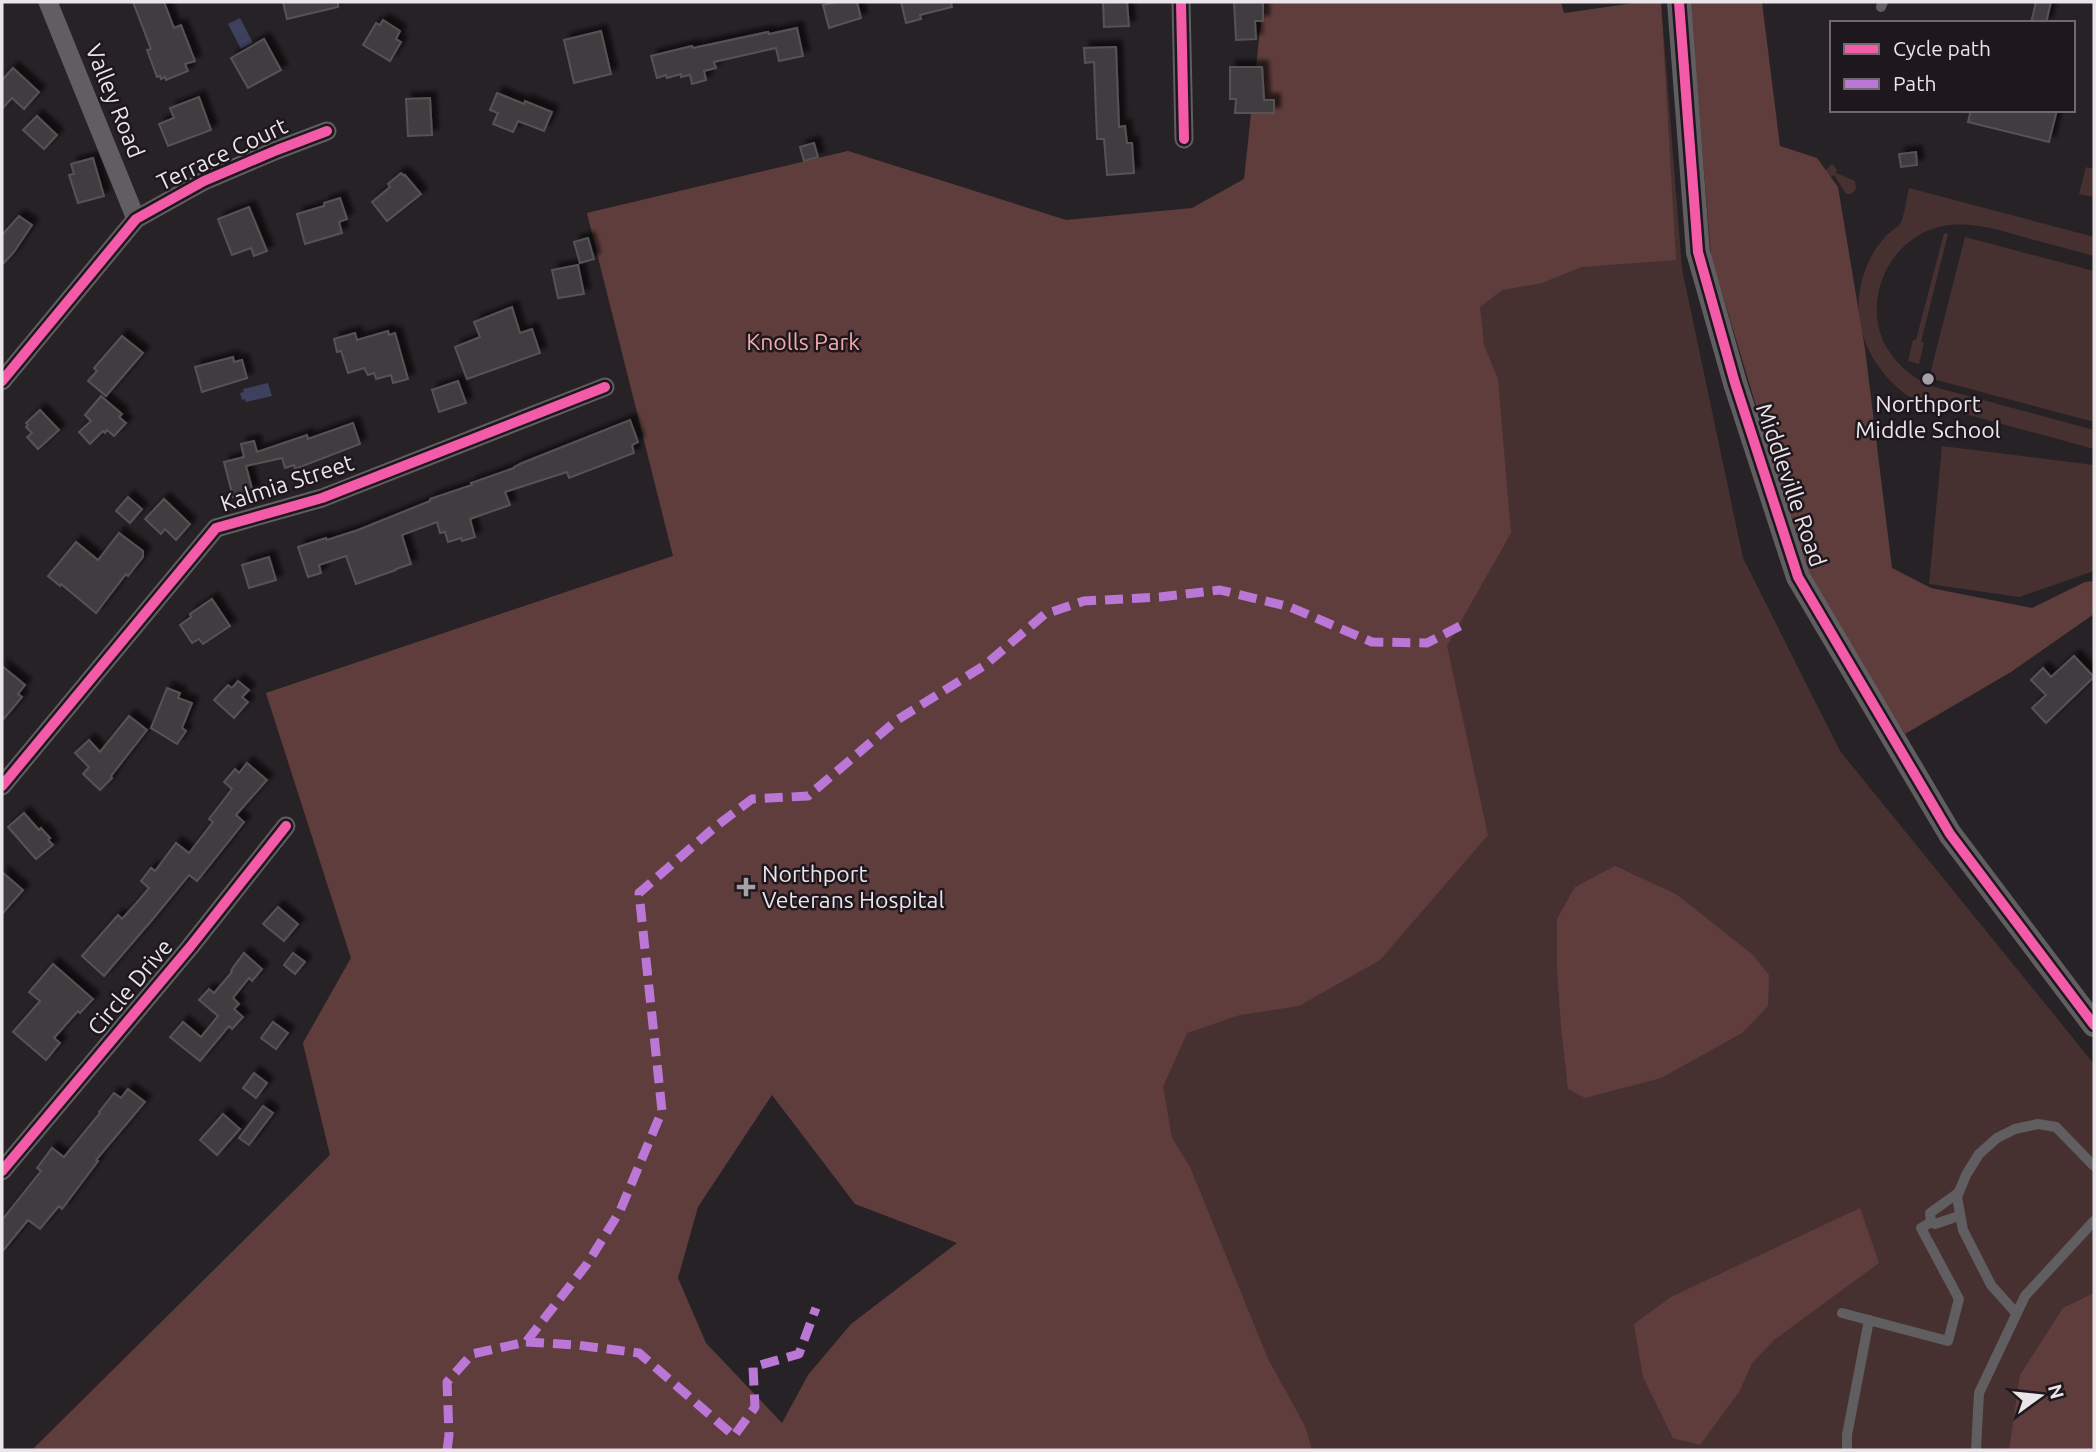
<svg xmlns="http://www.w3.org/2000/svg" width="2096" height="1452" viewBox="0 0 2096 1452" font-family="Ubuntu,sans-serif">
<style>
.green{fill:#473130}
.forest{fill:#5f3d3c;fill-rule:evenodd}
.water{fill:#3d415e}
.building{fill:#413d40;stroke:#565255;stroke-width:2;filter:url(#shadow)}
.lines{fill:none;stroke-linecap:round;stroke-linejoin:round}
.service{stroke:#605e61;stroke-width:10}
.minor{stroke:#605e61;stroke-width:19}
.tertiary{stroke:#605e61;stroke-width:24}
.quiet{stroke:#ba77d6;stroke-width:9;stroke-dasharray:18 9;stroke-linecap:butt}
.cycleway-casing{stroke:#1e171d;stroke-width:15}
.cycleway{stroke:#f35aa7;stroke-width:10}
.poi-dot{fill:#a5a1a5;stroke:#1e171d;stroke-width:2.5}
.labels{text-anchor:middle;stroke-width:5;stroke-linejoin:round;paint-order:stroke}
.street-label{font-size:23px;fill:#eae5e9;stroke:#1e171d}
.park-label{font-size:23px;fill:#f1aaa7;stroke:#1e171d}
.poi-label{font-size:23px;fill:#eae5e9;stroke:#1e171d}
</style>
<defs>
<filter id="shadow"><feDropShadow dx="6" dy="-6" stdDeviation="2" flood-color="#0009"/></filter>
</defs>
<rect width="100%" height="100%" fill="#262226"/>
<g class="green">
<polygon points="1642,2 1661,2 1682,269 1743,558 1840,751 2094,1064 2094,1450 1128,1450 777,656 373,1221 32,1450 330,1155 303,1043 351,958 266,693 673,556 587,213 848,151 1066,220 1193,210 1356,112"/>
<polygon points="1832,164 1837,170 1836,173 1855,181 1856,189 1851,194 1846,194 1834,175 1832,177 1825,171"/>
<polygon points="2086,167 2094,169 2094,197 2079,194"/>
<path d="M1909 188 2094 237V256C2072 250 2049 244 2027 238 1999 230 1972 221 1943 226 1889 237 1860 301 1887 348 1898 366 1913 378 1931 386L2094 430V449L1914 400C1866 369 1844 314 1869 261 1873 252 1880 242 1887 235 1891 231 1897 228 1900 224 1904 218 1907 197 1909 188Z"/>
<polygon points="1944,233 1948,234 1921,342 1924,343 1919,364 1908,361 1913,340 1916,340"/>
<polygon points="1965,237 2094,271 2094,422 1929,378"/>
<polygon points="1942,446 2094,465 2094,571 2019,597 1929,584"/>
</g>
<g class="forest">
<path d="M1263 2H1561L1564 13 1642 2H1661L1676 260 1581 267 1542 283 1502 290 1480 307 1484 345 1498 379 1511 533 1447 646 1488 835 1380 960 1299 1006 1240 1015 1187 1033 1163 1087 1172 1138 1190 1167 1268 1359 1305 1426 1312 1450H32L330 1155 303 1043 351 958 266 693 673 556 587 213 848 151 1066 220 1192 208 1244 179ZM772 1095 855 1204 957 1243 851 1324 808 1375 782 1423 706 1343 678 1278 698 1207Z"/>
<polygon points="1690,2 1762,2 1780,146 1817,158 1838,187 1865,349 1892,568 1931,588 2032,608 2085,582 2094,581 2094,614 2011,672 1905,734 1805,569 1711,256"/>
<polygon points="1615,866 1676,894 1753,955 1769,975 1768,1006 1742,1033 1661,1078 1585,1098 1568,1089 1561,1027 1557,967 1557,919 1575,887"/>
<polygon points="1860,1208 1879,1263 1774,1340 1752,1363 1739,1392 1700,1445 1673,1438 1643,1377 1634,1324 1671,1297"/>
<polygon points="2094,1293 2094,1450 2009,1450 2020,1375 2063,1308"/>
</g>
<g class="water">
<polygon points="240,18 253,43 241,49 228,24"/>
<polygon points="268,383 272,396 246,402 245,399 242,400 240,393 244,392 243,389"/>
</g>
<g class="building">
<polygon points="133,2 164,2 174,28 181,25 195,61 185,64 188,71 166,80 165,77 161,79 160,76 157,77 147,50 151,49"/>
<polygon points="283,2 338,2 338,7 287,19"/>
<polygon points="838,2 857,2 861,18 829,28 823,5"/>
<polygon points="901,2 951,2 952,7 920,15 921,19 906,23"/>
<polygon points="1103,2 1127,2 1129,26 1104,27"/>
<polygon points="1234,2 1263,2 1263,21 1255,21 1256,39 1236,40"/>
<polygon points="2036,2 2051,2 2046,23 2031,23"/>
<polygon points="383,20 400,31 396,39 401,42 390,61 363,45 376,23 380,25"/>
<polygon points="797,28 803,56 779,61 776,48 714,62 716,68 704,71 706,80 692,84 690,75 681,77 681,74 667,78 666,75 657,78 651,56 692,46 693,48 768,32 769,34"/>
<polygon points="601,31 611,74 574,83 564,40"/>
<polygon points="264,39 281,70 248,88 231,58"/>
<polygon points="1116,47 1119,127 1125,126 1127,143 1132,143 1134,173 1107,175 1104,139 1097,139 1094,62 1085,63 1084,48"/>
<polygon points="1230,67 1262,67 1264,100 1274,100 1274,113 1235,113 1236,99 1230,99"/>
<polygon points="13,68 39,92 24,109 12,98 2,109 2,80"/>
<polygon points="497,93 524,104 525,101 552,112 544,131 518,121 513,132 493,124 498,113 490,110"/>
<polygon points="199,97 211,130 168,146 159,124 174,118 170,108"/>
<polygon points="430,98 432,135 408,136 406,99"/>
<polygon points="1971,110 2057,110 2049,142 1968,122"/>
<polygon points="37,116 57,135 44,149 23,130"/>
<polygon points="814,143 818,157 804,161 800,147"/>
<polygon points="1916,152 1917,165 1901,167 1899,154"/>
<polygon points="93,158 104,196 78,203 69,175 74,174 71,164"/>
<polygon points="401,173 404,176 405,175 421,194 387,221 372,202 390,187 388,184"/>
<polygon points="340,198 347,219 339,222 342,233 305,244 297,214 324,206 324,203"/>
<polygon points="249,207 267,251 254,256 251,248 232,255 218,219"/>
<polygon points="19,216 32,225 14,252 2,265 2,235"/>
<polygon points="588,238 594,259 580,263 574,242"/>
<polygon points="578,265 584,294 558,298 552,270"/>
<polygon points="512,307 520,333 532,329 540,353 467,379 455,347 480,337 474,322"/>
<polygon points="388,331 389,335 395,333 408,379 393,383 391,375 376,379 374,373 368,375 364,368 348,373 341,351 337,352 334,339 355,333 357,340"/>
<polygon points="122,336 143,353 106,396 88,381 97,371 94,368"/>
<polygon points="233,357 234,362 242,360 247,378 202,392 195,367"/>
<polygon points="458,381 466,403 439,412 432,390"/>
<polygon points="101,396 122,414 119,417 126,423 114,436 107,430 105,433 103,431 90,444 79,432 91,421 85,415"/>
<polygon points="40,410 59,430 38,449 27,437 32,433 26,427 28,425 26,423"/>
<polygon points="630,420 638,442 632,445 634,453 569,478 567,472 505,492 510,505 470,519 475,537 462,541 461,538 448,542 445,532 440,533 437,522 402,535 411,564 396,569 396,570 356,584 346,556 319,565 321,573 308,577 298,547 326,538 327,540 358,530 430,501 430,499 472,485 471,483 514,468 514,467 522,463"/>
<polygon points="353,423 360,444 295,469 294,465 285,468 282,458 246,466 253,492 233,497 224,462 244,457 241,444 254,441 257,452 307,435 308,439"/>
<polygon points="128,497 142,509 130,523 116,511"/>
<polygon points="164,499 190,524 176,540 165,529 161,534 145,519"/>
<polygon points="119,533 143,551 143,557 128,576 126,574 96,613 61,584 60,586 48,576 76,542 98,560"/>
<polygon points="269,557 276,580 249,588 242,565"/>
<polygon points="212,599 230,626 203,644 199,639 192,643 180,625 191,617 190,614"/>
<polygon points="2074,656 2094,677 2046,723 2032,708 2046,695 2031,680 2043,668 2051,677"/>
<polygon points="2,666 25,685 18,694 22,697 2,721"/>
<polygon points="238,681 249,690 242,697 248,702 234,718 214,700 228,685 232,688"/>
<polygon points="167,688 180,693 178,698 192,703 182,728 186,731 177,744 151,728"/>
<polygon points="129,716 147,730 111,776 112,778 100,790 83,774 89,767 75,753 89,740 100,752"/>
<polygon points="247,763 267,780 236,815 244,822 197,881 189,875 152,920 104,976 82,956 118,915 122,919 139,900 149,888 141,881 151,868 155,871 176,843 189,853 213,822 209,819 232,789 224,782 235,769 239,773"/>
<polygon points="24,813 39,830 41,828 50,838 48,840 53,845 36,859 8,827"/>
<polygon points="2,872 23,890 2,914"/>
<polygon points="278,907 298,924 284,941 263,924"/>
<polygon points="244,953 262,969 252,981 249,978 233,998 239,1004 234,1009 243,1017 232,1029 229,1026 200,1061 170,1037 183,1022 201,1037 218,1016 199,1000 209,989 214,993 232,972 231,971 234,966"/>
<polygon points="293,953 305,962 295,974 284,965"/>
<polygon points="53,964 93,999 80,1013 78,1011 54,1038 60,1043 46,1060 13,1032 40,1001 29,992"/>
<polygon points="273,1022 288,1033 276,1049 261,1038"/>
<polygon points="254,1073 267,1083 256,1098 243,1088"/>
<polygon points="128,1089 145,1102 96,1160 98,1161 62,1209 59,1206 40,1229 28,1220 2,1252 2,1220 41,1171 37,1168 52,1148 64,1157 100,1113 99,1112 114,1093 121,1098"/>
<polygon points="263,1106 273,1113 249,1145 239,1138"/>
<polygon points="223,1114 240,1129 217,1155 200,1140"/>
</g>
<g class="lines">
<g class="service">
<polyline points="1881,7 1883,2"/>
<polyline points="1958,1193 1930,1213 1931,1222 1935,1224 1959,1216"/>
<polyline points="1842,1313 1948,1341 1959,1299 1921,1228 1931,1222"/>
<polyline points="2016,1313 1991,1285 1963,1230 1957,1197 1966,1175 1979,1154 1997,1138 2015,1129 2038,1124 2056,1127 2094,1166"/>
<polyline points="1847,1450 1847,1435 1869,1320"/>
<polyline points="1976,1450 1979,1393 2025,1296 2094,1221"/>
</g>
<g class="minor">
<polyline points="48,2 136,219"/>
<polyline points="1181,2 1184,139"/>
<polyline points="2,381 136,219 204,181 277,150 327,131"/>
<polyline points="2,786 216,528 322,498 605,387"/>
<polyline points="2,1171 190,947 286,826"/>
</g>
<polyline class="tertiary" points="1679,2 1698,252 1735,383 1798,577 1950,834 2094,1025"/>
<g class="quiet">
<polyline points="526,1342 577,1345 639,1353 734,1436 755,1407 753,1367 799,1354 816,1308"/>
<polyline points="447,1450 449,1435 447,1382 472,1354 526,1342 587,1264 620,1211 662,1111 639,893 715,827 752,799 808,796 897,720 985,665 1045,614 1084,601 1160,597 1220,590 1290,607 1372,642 1427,643 1460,626"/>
</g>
<g class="cycleway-casing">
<g id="cycleway">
<polyline points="1181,2 1184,139"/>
<polyline points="1679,2 1698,252 1735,383 1798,577 1950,834 2094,1025"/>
<polyline points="2,381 136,219 204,181 277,150 327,131"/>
<polyline points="2,786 216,528 322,498 605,387"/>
<polyline points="2,1171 190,947 286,826"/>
</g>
</g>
<use href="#cycleway" class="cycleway"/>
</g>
<g class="poi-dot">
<circle cx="1928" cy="379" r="7"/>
<path d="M742.5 876.5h7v7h7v7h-7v7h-7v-7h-7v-7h7z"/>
</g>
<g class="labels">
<g class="street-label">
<text transform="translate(115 101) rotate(68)" y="8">Valley Road</text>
<text transform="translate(222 154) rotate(-25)" y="8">Terrace Court</text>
<text transform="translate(287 483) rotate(-18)" y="8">Kalmia Street</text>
<text transform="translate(1791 485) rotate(71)" y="8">Middleville Road</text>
<text transform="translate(130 987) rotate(-50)" y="8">Circle Drive</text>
</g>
<g class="park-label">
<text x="803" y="350">Knolls Park</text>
</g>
<g class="poi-label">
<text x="1928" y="412">Northport<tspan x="1928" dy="26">Middle School</tspan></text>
<text x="762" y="882" text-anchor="start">Northport<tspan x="762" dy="26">Veterans Hospital</tspan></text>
</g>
</g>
<rect width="2096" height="1452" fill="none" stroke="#eae5e9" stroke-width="7"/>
<rect x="1830" y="21" width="245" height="91" fill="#1e171d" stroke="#70696f" stroke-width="2"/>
<rect x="1844" y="44" width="35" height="10" fill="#f35aa7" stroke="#70696f" stroke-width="2"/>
<text x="1893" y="56" font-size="21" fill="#eae5e9">Cycle path</text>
<rect x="1844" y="79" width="35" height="10" fill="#ba77d6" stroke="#70696f" stroke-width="2"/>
<text x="1893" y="91" font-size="21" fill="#eae5e9">Path</text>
<g transform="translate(2040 1396) rotate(75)" stroke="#1e171d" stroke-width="5" paint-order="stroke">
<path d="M0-5L12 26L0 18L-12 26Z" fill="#eae5e9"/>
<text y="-10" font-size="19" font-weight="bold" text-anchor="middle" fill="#eae5e9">N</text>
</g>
</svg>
